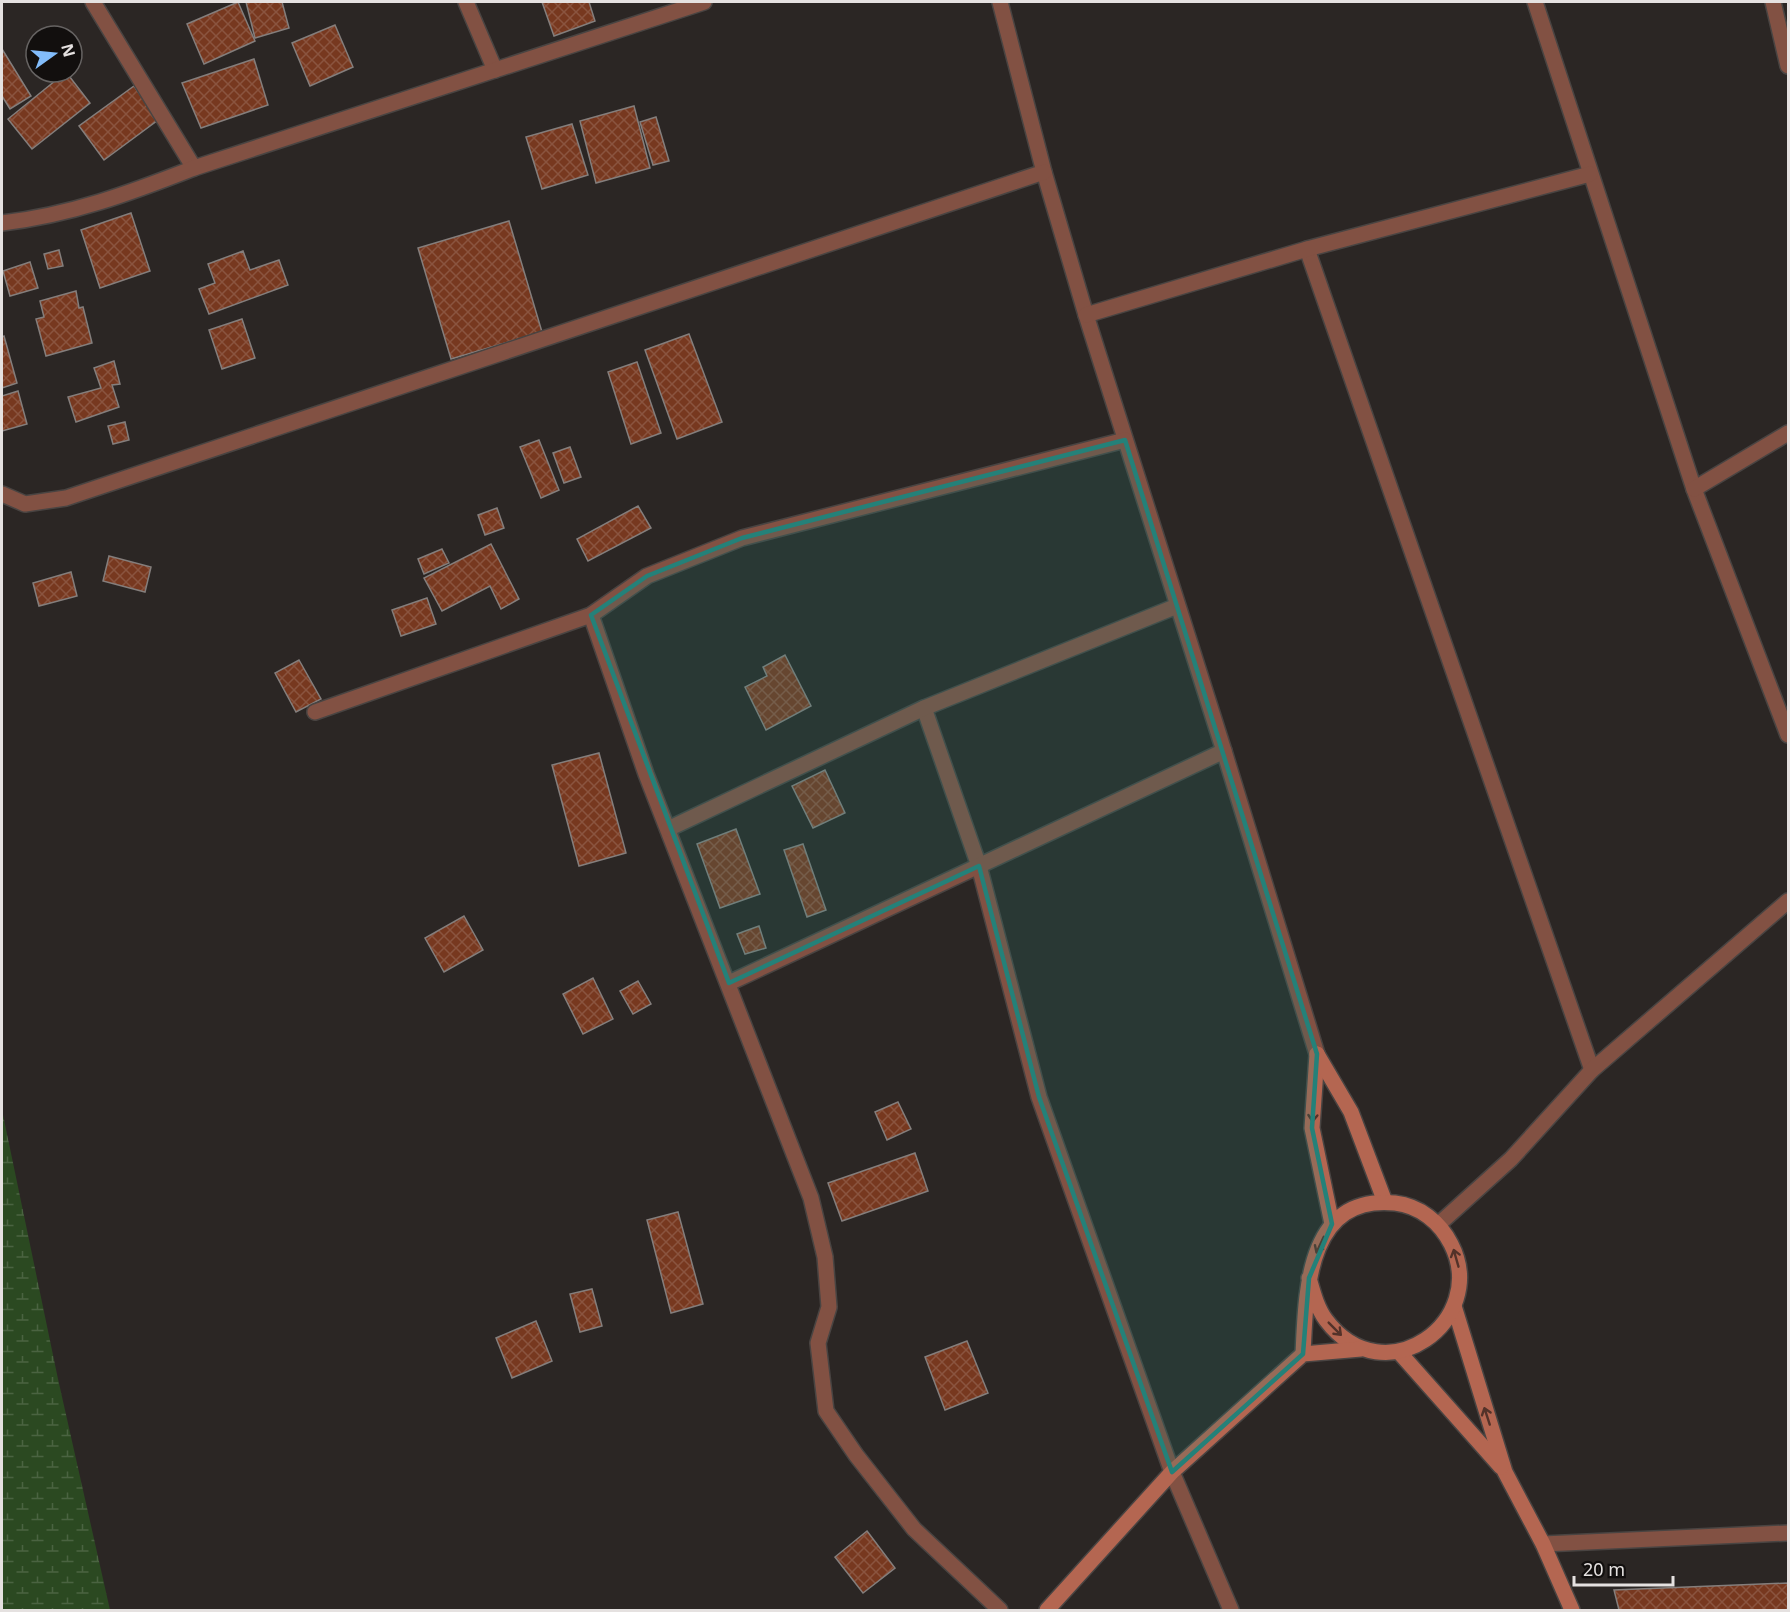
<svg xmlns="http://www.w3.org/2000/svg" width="1790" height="1612" viewBox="0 0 1790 1612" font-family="'Noto Sans',sans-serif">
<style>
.wetland{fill:url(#wetland-marsh)}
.building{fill:url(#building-cross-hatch);stroke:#847e7c;stroke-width:1.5}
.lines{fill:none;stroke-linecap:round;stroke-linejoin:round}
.street-casing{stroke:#494442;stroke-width:18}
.secondary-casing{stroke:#494442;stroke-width:18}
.street{stroke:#825143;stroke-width:15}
.secondary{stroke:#b46651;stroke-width:15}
.oneway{stroke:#533229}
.marked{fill:#248179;fill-opacity:0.2;stroke:#248179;stroke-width:4.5;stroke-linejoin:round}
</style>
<defs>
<pattern id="wetland-marsh" width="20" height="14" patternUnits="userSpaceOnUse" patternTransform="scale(1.5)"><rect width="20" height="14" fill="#2b4921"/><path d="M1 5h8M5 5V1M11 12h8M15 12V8" fill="none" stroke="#4a6341"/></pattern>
<pattern id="building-cross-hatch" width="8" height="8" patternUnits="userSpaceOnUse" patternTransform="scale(1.5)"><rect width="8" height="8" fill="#77381f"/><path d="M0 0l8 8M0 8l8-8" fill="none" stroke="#8a543f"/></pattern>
</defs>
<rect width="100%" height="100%" fill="#2b2624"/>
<polygon class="wetland" points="2,1110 58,1379 110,1610 2,1610"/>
<g class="building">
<polygon points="238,2 255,41 204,64 187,24"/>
<polygon points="246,2 282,2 289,28 255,38"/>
<polygon points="542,2 589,2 595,21 554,36"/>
<polygon points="335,25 353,67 310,86 292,43"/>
<polygon points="2,49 31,96 10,109 2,96"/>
<polygon points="254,59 268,105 201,128 182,83"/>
<polygon points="66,72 90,103 32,149 8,119"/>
<polygon points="134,86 158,120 104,160 79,126"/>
<polygon points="634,106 650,168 596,183 580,121"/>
<polygon points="656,117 669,161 653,165 640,122"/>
<polygon points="572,124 588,175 542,189 526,137"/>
<polygon points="131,213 150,271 100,288 81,230"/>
<polygon points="509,221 542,332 451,359 418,248"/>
<polygon points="59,250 63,266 48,269 44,254"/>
<polygon points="243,251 250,270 279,260 288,285 209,314 199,289 215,283 208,264"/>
<polygon points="30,262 38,288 10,296 3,271"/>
<polygon points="76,291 79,308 83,307 92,343 46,356 36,319 44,317 40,301"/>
<polygon points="242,319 255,358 222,369 209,330"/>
<polygon points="689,334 722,422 677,439 645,350"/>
<polygon points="4,336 17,383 2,388 2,337"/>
<polygon points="114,361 120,384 112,385 119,407 76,422 68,397 101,388 94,368"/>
<polygon points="637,362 661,433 631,444 608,372"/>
<polygon points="18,391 27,424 2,431 2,396"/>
<polygon points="125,422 129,440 113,444 108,426"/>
<polygon points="539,440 559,490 541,498 520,447"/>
<polygon points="570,447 581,477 564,483 553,453"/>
<polygon points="638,506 651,528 588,561 577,539"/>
<polygon points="497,508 504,528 485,535 478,515"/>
<polygon points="491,544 519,599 501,609 490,586 442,611 424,578"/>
<polygon points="442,549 449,563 424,574 418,559"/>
<polygon points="109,556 151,567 145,592 103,581"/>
<polygon points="71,572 77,596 39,606 33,583"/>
<polygon points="427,598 436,624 401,636 392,610"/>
<polygon points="785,655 811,706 766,730 745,687 767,676 763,667"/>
<polygon points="299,660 321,699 296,712 275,673"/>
<polygon points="599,753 626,853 579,866 552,765"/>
<polygon points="825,770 845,813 813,828 792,786"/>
<polygon points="736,829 760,894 720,908 697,844"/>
<polygon points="803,844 826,910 807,917 784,850"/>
<polygon points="464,916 483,950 444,972 425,938"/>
<polygon points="759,926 766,948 745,954 737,934"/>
<polygon points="593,978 613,1019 583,1034 563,994"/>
<polygon points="638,981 651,1004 633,1014 620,991"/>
<polygon points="898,1102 911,1129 887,1140 875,1112"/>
<polygon points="915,1153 928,1191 842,1221 828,1183"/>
<polygon points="678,1212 703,1304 671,1313 647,1220"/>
<polygon points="592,1289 602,1326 580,1332 570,1294"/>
<polygon points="536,1321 552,1361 512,1378 496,1338"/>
<polygon points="967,1341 988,1393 945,1410 925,1357"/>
<polygon points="867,1531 895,1568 863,1593 835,1557"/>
<polygon points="1788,1583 1788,1610 1619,1610 1614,1590"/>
</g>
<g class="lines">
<g class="street-casing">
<g id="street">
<polyline points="93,2 194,168"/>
<polyline points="466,2 495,70"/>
<polyline points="1000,2 1044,172 1086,315 1224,751 1317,1054"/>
<polyline points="1535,2 1694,489 1788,735"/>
<polyline points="1773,2 1788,66"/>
<path d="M2 223C71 215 130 193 194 168L704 2"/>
<polyline points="1307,249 1592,1070"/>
<polyline points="1086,315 1307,249 1590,174"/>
<polyline points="1694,489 1788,433"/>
<polyline points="2,494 25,504 66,498 1044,172"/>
<polyline points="591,615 646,774 811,1198 825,1257 829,1307 818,1343 826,1411 856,1455 914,1529 1000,1610"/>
<polyline points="924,708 979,866 1039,1097 1172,1472 1231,1610"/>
<polyline points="315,712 591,615 647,576 742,538 1125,440"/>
<polyline points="668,829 924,708 1177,606"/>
<polyline points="729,983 1224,751"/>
<polyline points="1439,1224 1511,1159 1592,1070 1788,901"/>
<polyline points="1543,1544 1788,1533"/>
</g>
</g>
<g class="secondary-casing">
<g id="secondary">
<polyline points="1317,1054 1312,1128 1332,1224"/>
<polyline points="1317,1054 1351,1112 1385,1202"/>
<polyline points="1454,1306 1505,1472 1543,1544 1572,1610"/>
<polyline points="1399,1352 1501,1467"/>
<path d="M1303 1354C1306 1293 1306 1194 1395 1203 1420 1206 1440 1222 1451 1244 1490 1320 1385 1398 1326 1320 1317 1308 1313 1292 1309 1278"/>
<polyline points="1047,1610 1172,1472 1303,1354 1361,1349"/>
</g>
</g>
<use href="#street" class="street"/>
<use href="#secondary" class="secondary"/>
</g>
<defs><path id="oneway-shaft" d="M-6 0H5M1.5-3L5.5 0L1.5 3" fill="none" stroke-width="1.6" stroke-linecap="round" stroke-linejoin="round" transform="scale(1.5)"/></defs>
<g class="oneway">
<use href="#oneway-shaft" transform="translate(1313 1113) rotate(93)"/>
<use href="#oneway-shaft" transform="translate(1320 1245) rotate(115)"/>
<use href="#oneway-shaft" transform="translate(1456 1258) rotate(-106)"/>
<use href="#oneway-shaft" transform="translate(1335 1329) rotate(45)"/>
<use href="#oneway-shaft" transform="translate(1487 1416) rotate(-108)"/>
</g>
<path class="marked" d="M1125 440 1317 1054 1312 1128 1332 1224 1309 1278 1303 1354 1172 1472 1039 1097 979 866 729 983 591 615 647 576 742 538Z"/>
<rect width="1790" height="1612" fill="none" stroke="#e5e1e0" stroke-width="6"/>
<g transform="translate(54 54) rotate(75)"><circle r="28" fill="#120f0e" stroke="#666362" stroke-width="1.5"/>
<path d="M0-4.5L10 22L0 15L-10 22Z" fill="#82bcfa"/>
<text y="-9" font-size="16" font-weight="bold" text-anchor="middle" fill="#e5e1e0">N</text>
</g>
<path d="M1574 1576v9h99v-9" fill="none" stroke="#e5e1e0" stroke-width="3"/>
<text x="1583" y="1576" font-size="18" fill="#e5e1e0" stroke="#120f0e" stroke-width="4.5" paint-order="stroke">20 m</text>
</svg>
